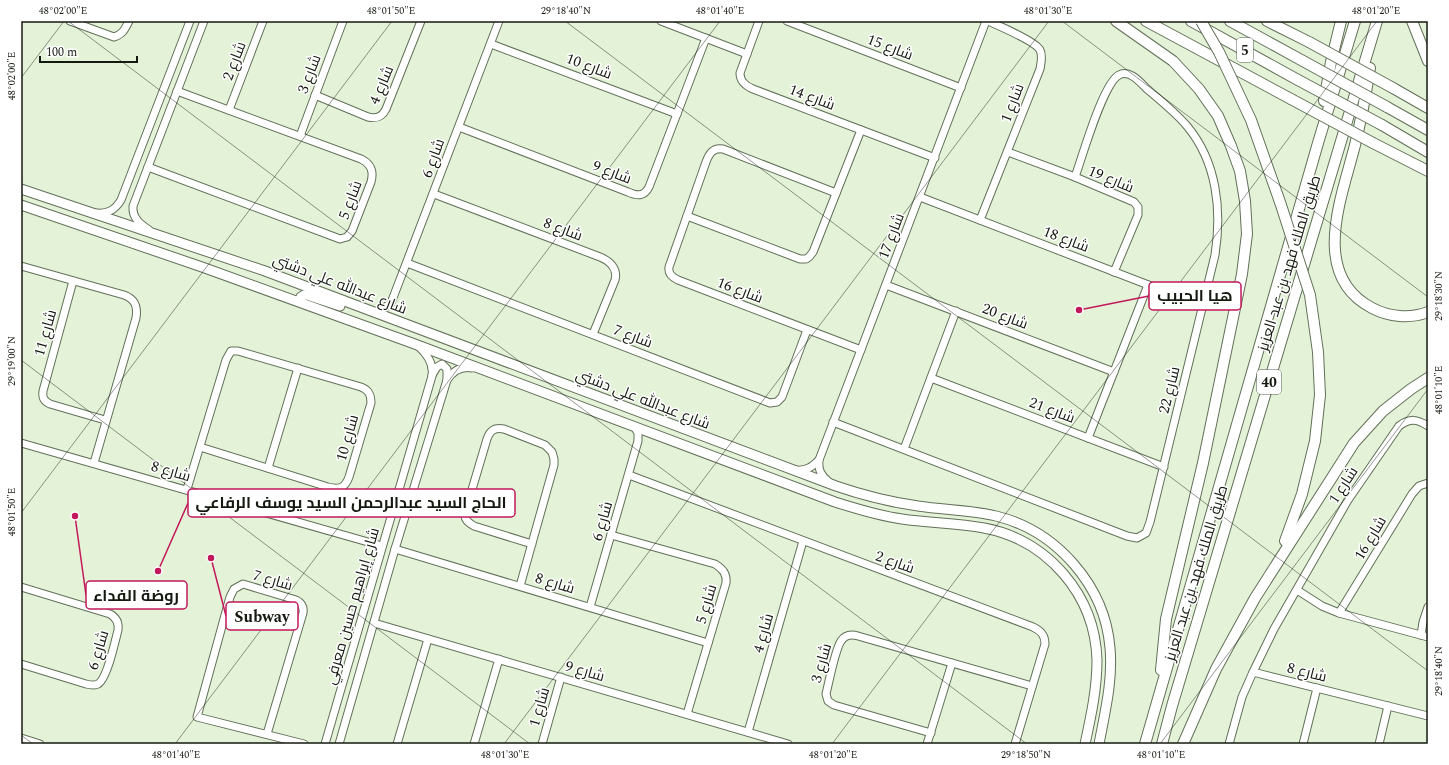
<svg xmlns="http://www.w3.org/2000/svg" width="1449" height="765" viewBox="0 0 1449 765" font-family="Spectral,Cairo,serif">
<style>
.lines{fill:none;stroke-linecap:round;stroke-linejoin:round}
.minor-casing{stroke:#637059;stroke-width:9}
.major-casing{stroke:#637059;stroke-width:11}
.highway-casing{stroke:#637059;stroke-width:12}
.minor{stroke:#fff;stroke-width:7}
.major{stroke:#fff;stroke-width:9}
.highway{stroke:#fff;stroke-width:10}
.highway-bridge-casing{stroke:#637059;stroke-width:12;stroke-linecap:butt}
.highway-bridge{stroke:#fff;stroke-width:10}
.ticks{fill:none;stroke:#151a11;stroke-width:1;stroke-opacity:0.45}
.labels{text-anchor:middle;stroke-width:3;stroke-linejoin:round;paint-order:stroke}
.shield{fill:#fff;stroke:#5b5f58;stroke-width:1}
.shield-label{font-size:14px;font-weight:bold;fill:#151a11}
.street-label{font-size:15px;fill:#151a11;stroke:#fff}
.leader{fill:none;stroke:#c2185b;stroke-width:1.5}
.callout-dot{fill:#c2185b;stroke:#fff;stroke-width:1.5}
.callout{fill:#fff;stroke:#c2185b;stroke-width:1.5}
.callout-label{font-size:16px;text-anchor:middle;font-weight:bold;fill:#151a11}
.neatline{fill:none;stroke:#151a11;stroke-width:1.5}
.ticks-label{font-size:10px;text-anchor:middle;fill:#151a11}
</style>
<rect width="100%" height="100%" fill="#e4f3d8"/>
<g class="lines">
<g class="minor-casing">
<g id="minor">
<path d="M70 21 114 37C123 34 125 29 129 21"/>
<polyline points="661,21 747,54"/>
<path d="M759 21 740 73C740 82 746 86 753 89L935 158"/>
<polyline points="787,21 961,88"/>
<polyline points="491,44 677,114"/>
<path d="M315 95 368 117C377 119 382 117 386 109L421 21"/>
<polyline points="229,110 263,21"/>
<path d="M459 127 628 192C637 196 644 197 649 187L706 38"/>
<polyline points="300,136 343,21"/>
<polyline points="1008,152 1075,177 1134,202 1138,207 1138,215 1114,272"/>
<path d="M148 167 340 239 347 237 352 231 371 182C374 171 371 164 361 159L177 91"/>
<path d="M836 193 723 149C713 147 709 154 706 162L669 267C668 274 672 277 678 280L861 350"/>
<path d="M434 194 600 257C610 261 618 269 615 280L593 334"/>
<polyline points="920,197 1203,306"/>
<path d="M97 213C108 214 115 210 121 200L190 21"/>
<polyline points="687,216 800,259 806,259 809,257 813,252 861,130"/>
<path d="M980 220 1040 69C1041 63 1043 56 1040 50 1035 41 999 26 988 21"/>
<path d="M149 230C140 224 132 218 133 206L204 21"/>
<polyline points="407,263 770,403 777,402 782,397 807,330"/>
<path d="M21 266 124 295C135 299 138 306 136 318L94 463"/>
<path d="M73 281 43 391C42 398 44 401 50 404L105 420"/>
<polyline points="886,285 1114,372"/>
<polyline points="377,313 391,303 499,21"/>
<polyline points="432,375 437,367 442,364 447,369 447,380"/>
<polyline points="931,378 1164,467"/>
<path d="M833 422 1127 536 1137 538 1146 533 1150 522 1215 255C1222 210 1217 162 1187 126 1175 112 1160 100 1147 89 1140 82 1129 69 1119 75 1103 83 1082 158 1075 177"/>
<polyline points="1088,438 1148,285"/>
<polyline points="21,443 382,546"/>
<polyline points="904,449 956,311"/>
<polyline points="268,468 298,368"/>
<path d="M796 470C806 471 812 467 819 460"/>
<path d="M629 475 1033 627C1041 631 1045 635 1045 644L1015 744"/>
<path d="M829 482C821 476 818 470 819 460L986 21"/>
<path d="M187 489 226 360 231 351H238L361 387C369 390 371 395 371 403L349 477C345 488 339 490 328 487L200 447"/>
<path d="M611 535 715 564C723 569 727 574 726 583L687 714"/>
<polyline points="395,549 708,643"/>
<path d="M520 586 554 465V459L552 452 545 445 504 429C495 427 490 430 487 439L465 513C464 520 469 523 474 526L532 544"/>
<path d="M21 587 110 614C117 618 119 623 118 630 115 642 107 679 98 684 94 686 90 685 86 684L21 664"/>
<polyline points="1297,590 1322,606 1339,613 1428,637"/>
<polyline points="590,607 638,441 638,433 634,426"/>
<polyline points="1339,613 1412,494 1419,486 1428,483"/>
<polyline points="374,623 788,744"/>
<polyline points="1421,635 1423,622 1428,607"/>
<polyline points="1253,672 1428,716"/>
<polyline points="748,732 803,541"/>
<path d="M931 733 834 705 828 701 826 694C829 682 835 650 841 641 845 635 851 634 858 636L1032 686"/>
<path d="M267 734 303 613C304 607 302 603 296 600L243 584 234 589 230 597 197 717 304 744"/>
<polyline points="21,738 40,744"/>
<path d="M325 744 432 376C434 364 427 354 418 346"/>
<path d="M339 744 395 549 447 380C453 371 461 366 472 368"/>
<polyline points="397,744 428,639"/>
<polyline points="474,744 499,659"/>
<polyline points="542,744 561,677"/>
<polyline points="927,744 952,663"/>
<path d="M1229 744 1242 697 1253 672 1274 629 1348 500 1399 426C1410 418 1417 419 1428 426"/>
<polyline points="1303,744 1317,688"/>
<polyline points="1379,744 1388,706"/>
</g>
</g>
<g class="major-casing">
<g id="major">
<path d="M21 189 265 271 836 486C862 495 890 502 918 506 944 510 971 510 996 516 1057 531 1105 586 1110 648 1113 680 1105 712 1099 744"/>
<path d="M21 205 202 267 412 343 835 502C857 509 880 516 902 519 929 523 957 523 984 528 1048 540 1095 595 1097 660 1097 689 1091 716 1085 744"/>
<polyline points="299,301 301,297 304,295 307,295 340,306"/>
</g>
</g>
<g class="highway-casing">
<g id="highway">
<polyline points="1116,21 1173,61 1199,89 1218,116 1231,146 1240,171 1245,201 1247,234 1242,274 1203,463 1166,619 1161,670"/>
<polyline points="1146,21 1291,99"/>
<polyline points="1191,21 1298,80"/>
<polyline points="1230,21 1303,61"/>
<polyline points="1267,21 1309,42"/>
<polyline points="1412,21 1428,61"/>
<path d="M1370 68C1366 94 1361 120 1355 145 1342 197 1309 275 1372 308 1389 317 1410 319 1428 312"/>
<polyline points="1393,88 1428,108"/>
<polyline points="1324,101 1331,62 1341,21"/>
<polyline points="1387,107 1428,130"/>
<polyline points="1382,125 1428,152"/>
<polyline points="1373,143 1428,171"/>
<polyline points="1285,541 1302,494 1315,441 1320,395"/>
<polyline points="1145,744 1318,143 1355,21"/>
<polyline points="1162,744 1172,706 1377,21"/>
<polyline points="1183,744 1216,669 1255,598 1354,443 1383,411 1411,389 1428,378"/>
</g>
</g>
<use href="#minor" class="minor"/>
<use href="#major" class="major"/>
<use href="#highway" class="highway"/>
<g class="highway-bridge-casing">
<g id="highway-bridge">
<polyline points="1201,21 1219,52 1251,120 1281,205 1310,295 1318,352 1320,395"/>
<polyline points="1309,42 1393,88"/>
<polyline points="1303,61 1387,107"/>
<polyline points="1298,80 1382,125"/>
<polyline points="1291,99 1373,143"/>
</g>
</g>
<use href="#highway-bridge" class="highway-bridge"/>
</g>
<path class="ticks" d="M68 21 1027 744M565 21 1428 671M1062 21 1428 297M21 78 64 21M21 360 530 744M21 513 392 21M21 735 33 744M175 744 720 21M504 744 1049 21M832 744 1377 21M1160 744 1428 389"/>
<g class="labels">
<g class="shield">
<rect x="1237" y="38" width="16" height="24" rx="3"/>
<rect x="1257" y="370" width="24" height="24" rx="3"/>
</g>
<g class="shield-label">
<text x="1245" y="55">5</text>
<text x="1269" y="387">40</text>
</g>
<g class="street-label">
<text transform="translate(890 47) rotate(21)" y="5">شارع 15</text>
<text transform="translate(234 61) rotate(-69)" y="5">شارع 2</text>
<text transform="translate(589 66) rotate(21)" y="5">شارع 10</text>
<text transform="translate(309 74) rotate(-69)" y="5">شارع 3</text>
<text transform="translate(381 85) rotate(-67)" y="5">شارع 4</text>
<text transform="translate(812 97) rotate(21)" y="5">شارع 14</text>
<text transform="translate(1012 103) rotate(-69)" y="5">شارع 1</text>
<text transform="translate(433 158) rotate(-70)" y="5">شارع 6</text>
<text transform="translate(612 172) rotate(21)" y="5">شارع 9</text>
<text transform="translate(1111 179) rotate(23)" y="5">شارع 19</text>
<text transform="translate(350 200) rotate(-69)" y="5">شارع 5</text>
<text transform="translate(563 229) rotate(21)" y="5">شارع 8</text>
<text transform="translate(891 236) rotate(-69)" y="5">شارع 17</text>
<text transform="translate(1066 239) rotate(21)" y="5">شارع 18</text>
<text transform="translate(1289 263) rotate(-73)" y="5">طريق الملك فهد بن عبد العزيز</text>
<text transform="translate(340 284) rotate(21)" y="5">شارع عبدالله علي دشتي</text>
<text transform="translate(740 290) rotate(21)" y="5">شارع 16</text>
<text transform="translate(1005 316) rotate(21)" y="5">شارع 20</text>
<text transform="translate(45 333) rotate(-74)" y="5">شارع 11</text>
<text transform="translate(633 336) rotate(21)" y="5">شارع 7</text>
<text transform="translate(1169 390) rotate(-76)" y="5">شارع 22</text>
<text transform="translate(643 399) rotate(21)" y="5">شارع عبدالله علي دشتي</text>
<text transform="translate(1052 410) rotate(21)" y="5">شارع 21</text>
<text transform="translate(347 438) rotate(-74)" y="5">شارع 10</text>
<text transform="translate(171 471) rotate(16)" y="5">شارع 8</text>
<text transform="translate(1343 485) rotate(-57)" y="5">شارع 1</text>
<text transform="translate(602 521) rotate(-74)" y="5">شارع 6</text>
<text transform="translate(1370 538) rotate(-59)" y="5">شارع 16</text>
<text transform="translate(895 562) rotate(20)" y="5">شارع 2</text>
<text transform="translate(1196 573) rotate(-73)" y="5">طريق الملك فهد بن عبد العزيز</text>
<text transform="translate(273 580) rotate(16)" y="5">شارع 7</text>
<text transform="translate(555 583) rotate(17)" y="5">شارع 8</text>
<text transform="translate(706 604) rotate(-73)" y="5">شارع 5</text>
<text transform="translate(352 606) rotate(-74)" y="5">شارع إبراهيم حسين معرفي</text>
<text transform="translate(763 633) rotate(-74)" y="5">شارع 4</text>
<text transform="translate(98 650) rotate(-73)" y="5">شارع 6</text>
<text transform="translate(821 663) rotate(-74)" y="5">شارع 3</text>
<text transform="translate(585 671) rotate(16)" y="5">شارع 9</text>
<text transform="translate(1307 672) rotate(14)" y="5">شارع 8</text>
<text transform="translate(539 707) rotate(-74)" y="5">شارع 1</text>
</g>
</g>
<path class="leader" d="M1079 310L1149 296M158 571L188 503M75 516L86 595M211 558L226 616"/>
<g class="callout-dot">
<circle cx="1079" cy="310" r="4"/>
<circle cx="158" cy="571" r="4"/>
<circle cx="75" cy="516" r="4"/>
<circle cx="211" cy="558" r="4"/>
</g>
<g class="callout">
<rect x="1149" y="282" width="92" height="28" rx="4"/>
<rect x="188" y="489" width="327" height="28" rx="4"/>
<rect x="86" y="581" width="101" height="28" rx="4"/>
<rect x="226" y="602" width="72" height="28" rx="4"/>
</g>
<g class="callout-label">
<text x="1195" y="301">هيا الحبيب</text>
<text x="351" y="508">الحاج السيد عبدالرحمن السيد يوسف الرفاعي</text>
<text x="136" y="601">روضة الفداء</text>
<text x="262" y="622">Subway</text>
</g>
<rect width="1449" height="765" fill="none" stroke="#ffffff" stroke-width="44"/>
<path d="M40 56v6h97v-6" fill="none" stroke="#151a11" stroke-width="2"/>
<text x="46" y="56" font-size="12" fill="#151a11" stroke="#ffffff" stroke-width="3" paint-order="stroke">100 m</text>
<rect x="22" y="22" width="1405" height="721" class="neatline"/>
<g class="ticks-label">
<text x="63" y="14">48°02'00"E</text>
<text x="391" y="14">48°01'50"E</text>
<text x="566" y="14">29°18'40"N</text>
<text x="720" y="14">48°01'40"E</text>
<text x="1048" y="14">48°01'30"E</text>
<text x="1376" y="14">48°01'20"E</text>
<text transform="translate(11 76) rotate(-90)" y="4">48°02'00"E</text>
<text transform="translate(1438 296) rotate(-90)" y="4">29°18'30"N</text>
<text transform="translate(11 361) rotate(-90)" y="4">29°19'00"N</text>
<text transform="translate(1438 390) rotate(-90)" y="4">48°01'10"E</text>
<text transform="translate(11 512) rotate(-90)" y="4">48°01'50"E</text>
<text transform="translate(1438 671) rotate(-90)" y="4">29°18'40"N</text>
<text x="176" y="758">48°01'40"E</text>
<text x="505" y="758">48°01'30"E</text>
<text x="833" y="758">48°01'20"E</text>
<text x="1026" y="758">29°18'50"N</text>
<text x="1161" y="758">48°01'10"E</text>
</g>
</svg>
